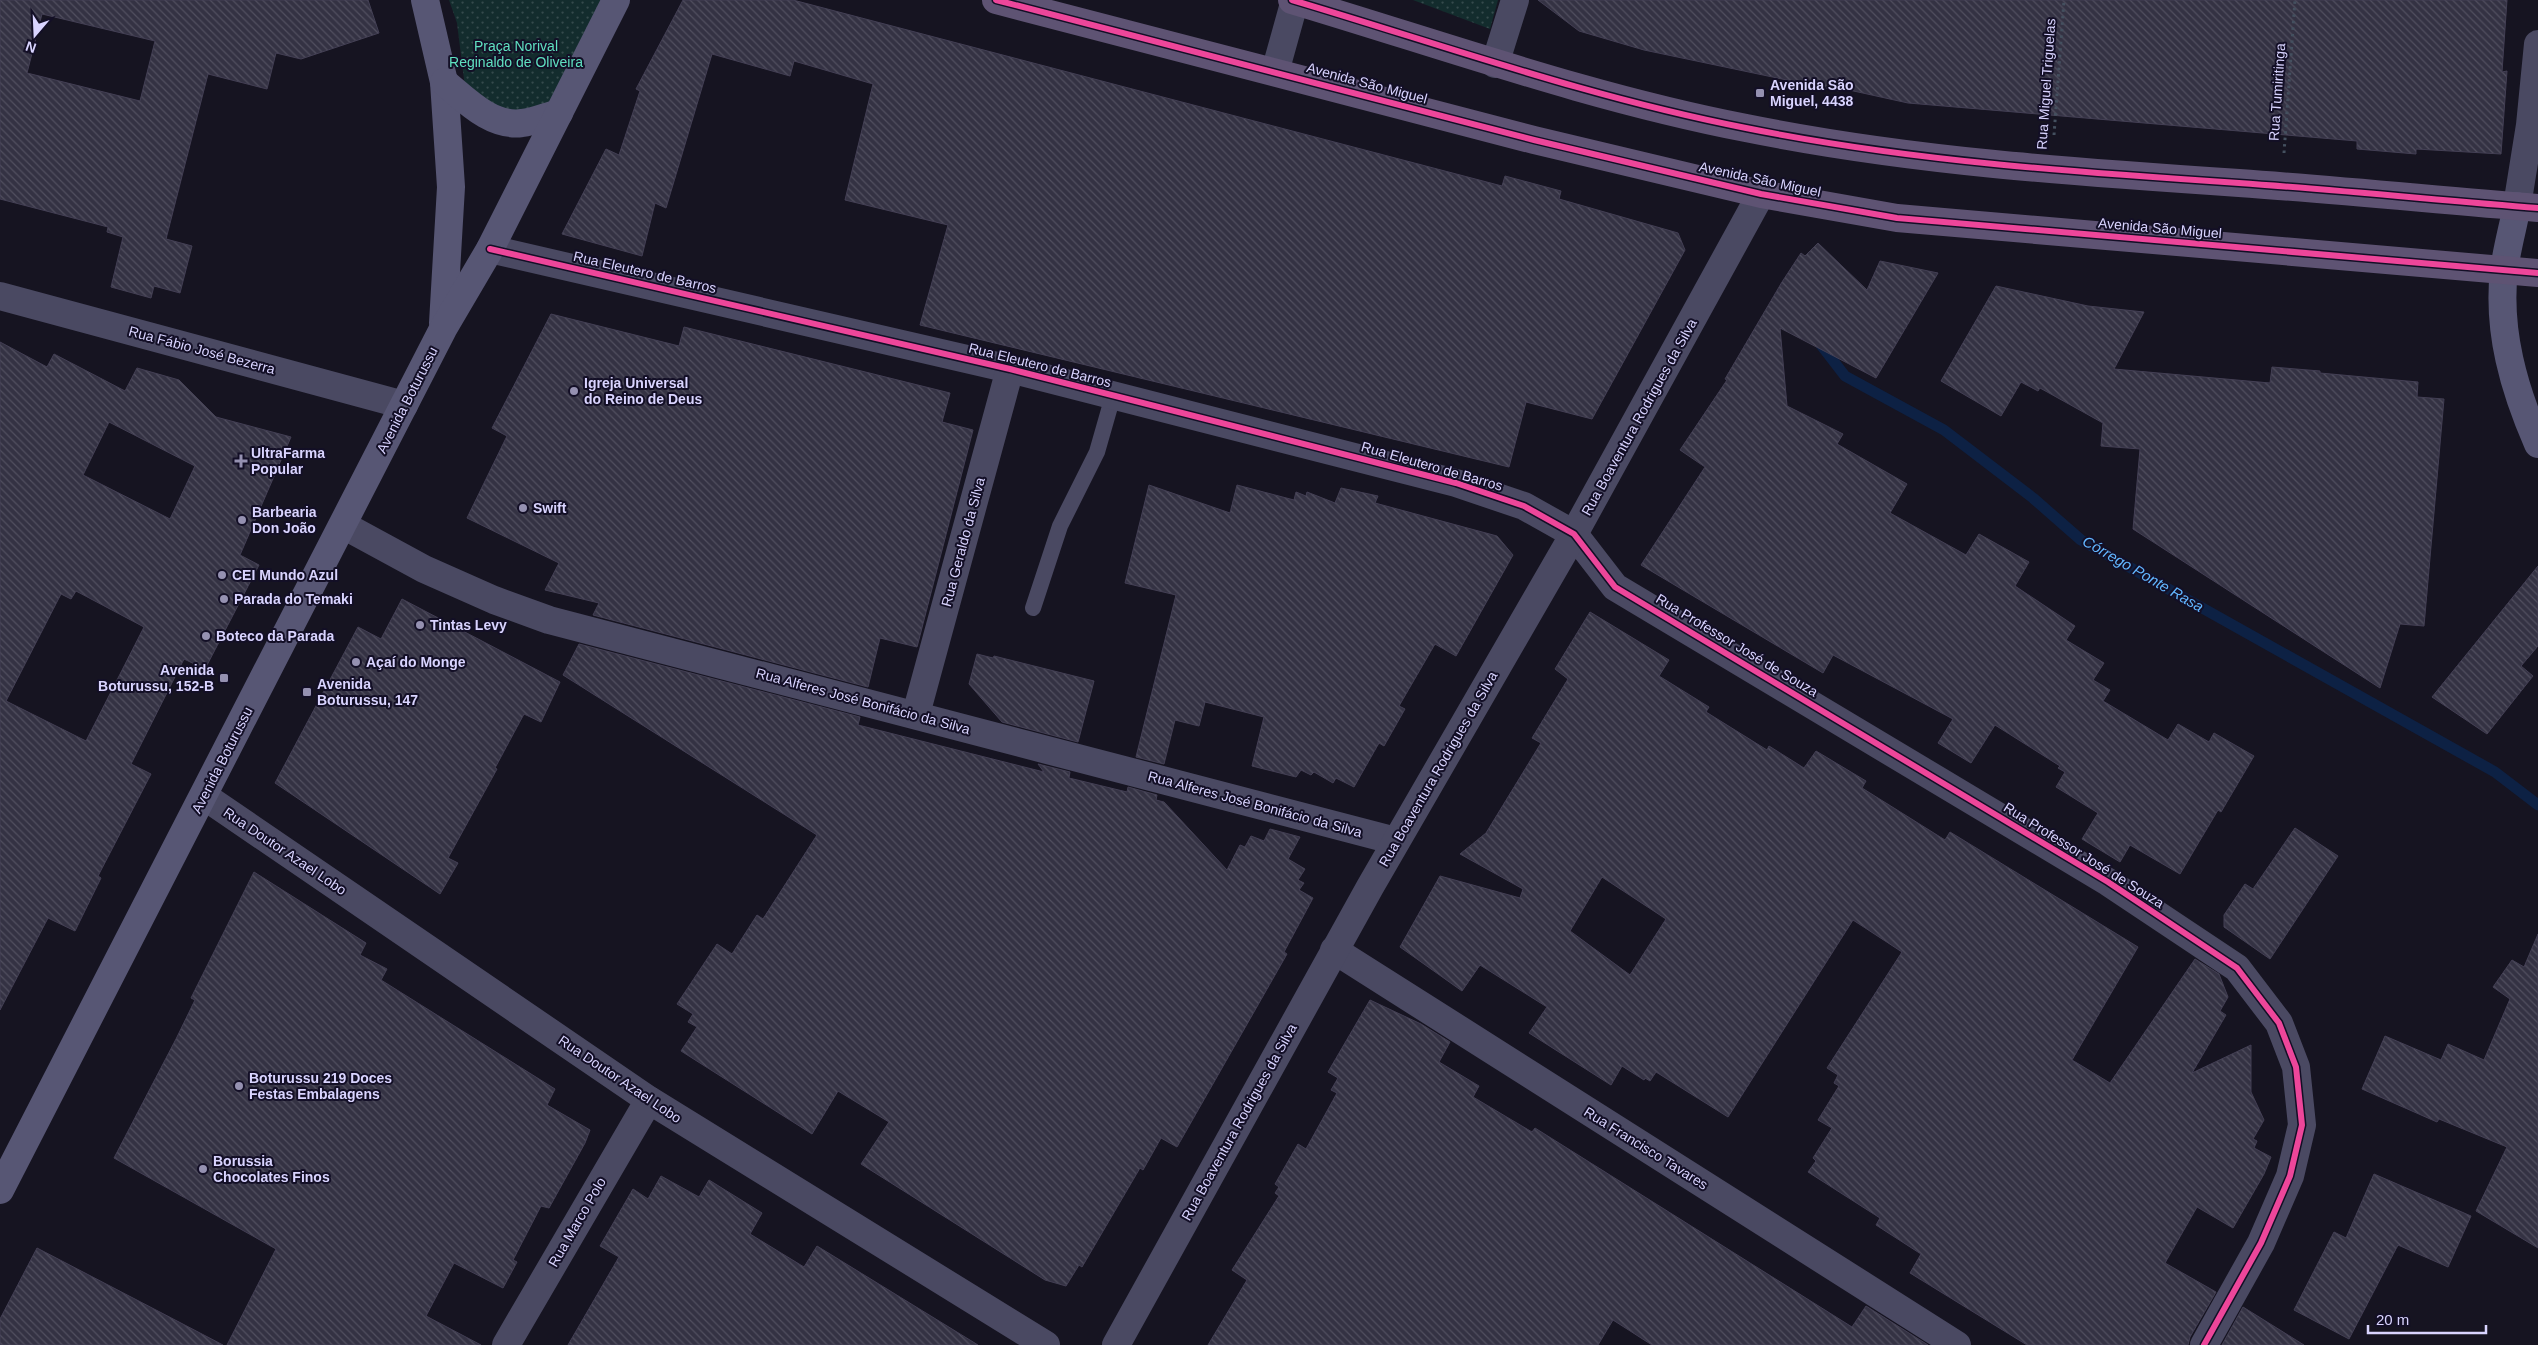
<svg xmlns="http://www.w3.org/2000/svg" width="2538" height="1345" viewBox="0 0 2538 1345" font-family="Arial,sans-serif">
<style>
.park{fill:url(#park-dots)}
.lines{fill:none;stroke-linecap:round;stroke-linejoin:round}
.stream{stroke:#0d2144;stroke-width:11}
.building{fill:url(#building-back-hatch);stroke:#433f54;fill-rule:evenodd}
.path{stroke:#44505f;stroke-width:3;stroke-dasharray:2.5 4;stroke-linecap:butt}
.lane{stroke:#4a4962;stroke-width:16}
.street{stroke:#4a4962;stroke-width:28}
.secondary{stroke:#575674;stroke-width:28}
.primary{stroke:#5e5373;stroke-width:28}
.cycleway-casing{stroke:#130f26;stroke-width:9}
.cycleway{stroke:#ed469a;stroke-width:6}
.poi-dot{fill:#9591b1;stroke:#130f26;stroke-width:2}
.labels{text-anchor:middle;stroke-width:4;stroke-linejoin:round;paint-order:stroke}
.park-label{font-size:14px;fill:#5fe0c0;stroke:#130f26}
.street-label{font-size:14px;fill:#d9d4ff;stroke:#130f26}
.poi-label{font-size:14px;font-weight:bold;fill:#d9d4ff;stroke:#130f26;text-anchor:start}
.water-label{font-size:15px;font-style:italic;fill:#62b6ff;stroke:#130f26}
</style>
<defs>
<pattern id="park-dots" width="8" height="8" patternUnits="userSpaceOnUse" patternTransform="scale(1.25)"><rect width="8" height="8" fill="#132c2d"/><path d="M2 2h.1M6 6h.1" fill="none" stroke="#354a4c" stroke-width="1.8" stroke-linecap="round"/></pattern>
<pattern id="building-back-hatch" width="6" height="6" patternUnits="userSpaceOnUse" patternTransform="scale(1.25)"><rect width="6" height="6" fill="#343243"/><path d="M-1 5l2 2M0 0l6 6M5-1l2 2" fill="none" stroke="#514f5f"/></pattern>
</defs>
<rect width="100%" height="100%" fill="#161421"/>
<g class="park">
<polygon points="449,0 602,0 551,109 510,119 465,87 457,23"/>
<polygon points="1413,0 1498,0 1490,29"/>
</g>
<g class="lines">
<polyline class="stream" points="1818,341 1845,376 1944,430 2033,498 2081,540 2495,772 2538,805"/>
</g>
<g class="building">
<path d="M0 0H368L379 33 301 59 276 53 267 89 208 74 166 239 192 246 180 293 154 286 151 298 111 287 123 237 107 232 108 227 0 199ZM42 14 155 41 140 101 27 73Z"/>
<polygon points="683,0 793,0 1502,186 1505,176 1561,191 1559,199 1678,233 1685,250 1592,419 1526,402 1509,467 920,325 948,225 845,200 873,84 794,61 790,76 712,54 666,208 655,203 642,256 562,234 606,149 619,155 640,91 636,89"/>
<polygon points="1538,0 2507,0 2502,72 2507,71 2501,154 2416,149 2416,154 2357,149 2357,141 1908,103 1840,88 1839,91 1644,50 1579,31"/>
<polygon points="1818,243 1867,290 1880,261 1938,273 1876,378 1780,328 1787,406 1843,434 1837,444 1907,484 1890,513 1966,555 1979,534 2029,562 2015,586 2075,626 2066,640 2104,663 2093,680 2110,690 2103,701 2168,740 2178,724 2209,742 2214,733 2254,756 2221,812 2218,810 2180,874 2130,845 2120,862 2082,839 2098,813 2056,787 2065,772 2058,768 2060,766 1995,725 1971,763 1938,743 1953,719 1833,655 1823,673 1641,565 1705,467 1680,450 1727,380 1725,379 1782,282 1801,253 1805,256"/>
<polygon points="1996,286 2088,306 2144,312 2114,369 2270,383 2272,367 2320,371 2320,373 2418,382 2417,397 2444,399 2424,626 2400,624 2380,688 2133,529 2140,449 2101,446 2103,423 2040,388 2038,391 2021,382 2001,416 1941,381"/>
<polygon points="551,314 679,346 684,327 950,393 942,422 973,430 917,647 880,638 868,687 593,615 599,603 545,590 559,563 467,518 507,436 492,428"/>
<path d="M0 342 47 367 54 354 125 391 137 368 179 380 216 417 291 437 240 555 259 565 205 669 184 659 131 764 151 774 98 876 101 878 75 931 48 918 0 1010ZM109 422 195 466 170 519 83 475ZM76 591 144 627 86 741 6 701 61 594 71 599Z"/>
<polygon points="1149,485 1230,513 1237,485 1294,500 1296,492 1306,496 1307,492 1335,503 1341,488 1378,496 1375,503 1497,536 1513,555 1456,656 1435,644 1399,706 1405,709 1384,746 1379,743 1354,787 1336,778 1333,783 1314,772 1311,775 1301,770 1296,777 1252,766 1264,717 1205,702 1199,726 1175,720 1164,764 1136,757 1176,595 1125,583"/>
<polygon points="2538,566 2538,646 2521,666 2533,676 2487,734 2432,697"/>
<polygon points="402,599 560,682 541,722 524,714 495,768 497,769 448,858 458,863 440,894 275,783 358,627 381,639"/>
<path d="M1590 612 1669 660 1659 676 1709 707 1706 712 1767 750 1769 746 1804 768 1816 751 1866 781 1862 788 1945 840 1950 832 2138 947 2072 1060 2110 1083 2195 959 2219 974 2228 997 2220 1011 2226 1015 2192 1073 2251 1045V1092L2264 1120 2253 1139 2257 1141 2254 1148 2271 1157 2264 1174 2233 1228 2197 1207 2165 1263 2216 1292 2190 1337 2188 1345H2027L1910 1273 1921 1254 1876 1225 1880 1218 1808 1172 1816 1161 1813 1158 1832 1128 1818 1120 1839 1086 1834 1083 1838 1075 1827 1068 1902 952 1853 920 1728 1117 1656 1072 1650 1081 1645 1078 1644 1080 1622 1066 1611 1085 1529 1033 1547 1007 1480 965 1462 991 1400 947 1440 876 1520 898 1523 889 1460 854 1486 833 1541 743 1532 738 1568 679 1555 669ZM1602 877 1666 919 1630 975 1570 931Z"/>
<polygon points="579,644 860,717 858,725 1044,772 1038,764 1070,772 1069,778 1127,792 1128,787 1157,795 1156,800 1164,802 1227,870 1240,845 1245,847 1251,836 1264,841 1270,829 1300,837 1288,859 1305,869 1298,880 1304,883 1299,890 1313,898 1284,952 1287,954 1177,1147 1161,1138 1143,1170 1140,1168 1082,1267 1079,1265 1066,1286 1045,1280 861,1164 889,1122 838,1091 812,1134 681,1051 697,1027 688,1022 693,1014 677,1004 717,944 732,954 757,915 763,919 817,835 563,675"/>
<polygon points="977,654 993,658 994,656 1094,681 1078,742 1002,722 969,684"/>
<polygon points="2295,828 2338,856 2270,959 2224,927 2224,915 2245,884 2253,889"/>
<polygon points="254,872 366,943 360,955 387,969 381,980 555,1089 547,1105 590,1130 585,1143 549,1208 541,1206 513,1260 517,1262 503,1288 454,1263 426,1316 481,1345 227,1345 276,1249 114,1158 176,1039 195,1000 191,998"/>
<polygon points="2538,934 2538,1248 2476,1211 2507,1147 2439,1119 2437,1122 2362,1089 2385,1036 2441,1060 2448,1044 2484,1060 2510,999 2493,987 2512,960 2524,967"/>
<polygon points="1370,1000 1421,1024 1450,1042 1439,1062 1479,1086 1473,1097 1532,1132 1535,1128 1852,1327 1866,1306 1928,1345 1652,1345 1613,1320 1598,1345 1208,1345 1247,1280 1232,1270 1279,1196 1275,1193 1279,1187 1275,1184 1298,1144 1306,1149 1337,1093 1331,1090 1338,1078 1328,1072"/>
<polygon points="2374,1174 2471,1216 2448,1267 2398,1245 2349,1339 2294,1310 2334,1232 2346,1238"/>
<polygon points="661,1176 699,1197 709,1180 762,1213 750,1234 804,1267 817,1246 978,1345 568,1345 619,1257 600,1246 633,1189 648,1199"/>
<polygon points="37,1248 156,1310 223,1345 0,1345 0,1319"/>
<polygon points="2243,1307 2304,1345 2222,1345"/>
</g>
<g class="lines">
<g class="path">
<polyline points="2054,135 2064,0"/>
<polyline points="2284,153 2295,0"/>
</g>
<polyline class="lane" points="1033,608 1060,526 1097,452 1113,396"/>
<g class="street">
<polyline points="1495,64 1515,0"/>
<polyline points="1275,72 1295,0"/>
<polyline points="2517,206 2530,125 2538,44"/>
<polyline points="490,249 1010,369 1456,483 1524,506 1574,534 1615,587 2108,882 2237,968 2279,1023 2296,1067 2302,1125 2290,1176 2261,1243 2204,1345"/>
<polyline points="0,296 404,405"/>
<polyline points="343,525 424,569 494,600 549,620 1396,841"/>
<polyline points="916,714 1010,369"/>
<polyline points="204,796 649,1100 1046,1345"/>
<polyline points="1334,950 1957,1345"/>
<polyline points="506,1345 649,1100"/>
<polyline points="1116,1345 1370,887 1574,534 1761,194"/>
</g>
<g class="secondary">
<polyline points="425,0 444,82 451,187 443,323"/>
<path d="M444 82C466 100 491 127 522 123 534 122 547 116 559 113"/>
<path d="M2517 206C2513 227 2507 248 2504 270 2497 331 2514 389 2538 444"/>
<polyline points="0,1190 443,329 490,249 616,0"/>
</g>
<g class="primary">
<polyline points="996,0 1534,140 1761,194 1897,218 2538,273"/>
<path d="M1292 0C1443 45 1591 98 1746 128 1909 161 2074 172 2239 183 2339 190 2438 200 2538 208"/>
</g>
<g class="cycleway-casing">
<g id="cycleway">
<polyline points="996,0 1534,140 1761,194 1897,218 2538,273"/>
<path d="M1292 0C1443 45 1591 98 1746 128 1909 161 2074 172 2239 183 2339 190 2438 200 2538 208"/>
<polyline points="490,249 1010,369 1456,483 1524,506 1574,534 1615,587 2108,882 2237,968 2279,1023 2296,1067 2302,1125 2290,1176 2261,1243 2204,1345"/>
</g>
</g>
<use href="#cycleway" class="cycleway"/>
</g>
<g class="poi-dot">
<rect x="1755" y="88" width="10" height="10" rx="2.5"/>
<circle cx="574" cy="391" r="5"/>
<path d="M238.5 453.5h5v5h5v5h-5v5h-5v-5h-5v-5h5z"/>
<circle cx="523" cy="508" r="5"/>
<circle cx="242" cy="520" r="5"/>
<circle cx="222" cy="575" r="5"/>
<circle cx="224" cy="599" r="5"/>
<circle cx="420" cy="625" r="5"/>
<circle cx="206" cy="636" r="5"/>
<circle cx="356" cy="662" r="5"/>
<rect x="219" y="673" width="10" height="10" rx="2.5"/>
<rect x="302" y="687" width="10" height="10" rx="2.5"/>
<circle cx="239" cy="1086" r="5"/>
<circle cx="203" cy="1169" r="5"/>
</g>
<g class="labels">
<g class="park-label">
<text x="516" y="51">Praça Norival<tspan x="516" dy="16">Reginaldo de Oliveira</tspan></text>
</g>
<g class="street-label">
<text transform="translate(1367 83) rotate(15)" y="5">Avenida São Miguel</text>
<text transform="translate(2046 84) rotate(-86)" y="5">Rua Miguel Triguelas</text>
<text transform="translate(2277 92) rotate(-86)" y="5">Rua Tumiritinga</text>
<text transform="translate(1760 179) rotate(12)" y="5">Avenida São Miguel</text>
<text transform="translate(2160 228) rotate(5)" y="5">Avenida São Miguel</text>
<text transform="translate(645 272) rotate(13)" y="5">Rua Eleutero de Barros</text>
<text transform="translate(202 350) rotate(15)" y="5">Rua Fábio José Bezerra</text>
<text transform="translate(1040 365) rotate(14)" y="5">Rua Eleutero de Barros</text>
<text transform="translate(407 400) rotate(-63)" y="5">Avenida Boturussu</text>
<text transform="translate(1639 417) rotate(-61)" y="5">Rua Boaventura Rodrigues da Silva</text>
<text transform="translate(1432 466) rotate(16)" y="5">Rua Eleutero de Barros</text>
<text transform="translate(963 542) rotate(-75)" y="5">Rua Geraldo da Silva</text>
<text transform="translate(1737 645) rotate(31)" y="5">Rua Professor José de Souza</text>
<text transform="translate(863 701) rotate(15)" y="5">Rua Alferes José Bonifácio da Silva</text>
<text transform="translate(222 760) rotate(-63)" y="5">Avenida Boturussu</text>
<text transform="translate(1438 769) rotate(-60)" y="5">Rua Boaventura Rodrigues da Silva</text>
<text transform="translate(1255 804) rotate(15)" y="5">Rua Alferes José Bonifácio da Silva</text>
<text transform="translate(285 851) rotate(34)" y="5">Rua Doutor Azael Lobo</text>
<text transform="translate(2084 855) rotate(32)" y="5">Rua Professor José de Souza</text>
<text transform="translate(620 1079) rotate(34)" y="5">Rua Doutor Azael Lobo</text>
<text transform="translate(1239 1122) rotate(-61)" y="5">Rua Boaventura Rodrigues da Silva</text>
<text transform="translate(1646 1148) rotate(32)" y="5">Rua Francisco Tavares</text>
<text transform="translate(577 1222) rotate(-60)" y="5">Rua Marco Polo</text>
</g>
<g class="poi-label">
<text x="1770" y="90">Avenida São<tspan x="1770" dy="16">Miguel, 4438</tspan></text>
<text x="584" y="388">Igreja Universal<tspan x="584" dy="16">do Reino de Deus</tspan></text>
<text x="251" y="458">UltraFarma<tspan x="251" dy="16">Popular</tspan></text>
<text x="533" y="513">Swift</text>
<text x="252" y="517">Barbearia<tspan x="252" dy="16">Don João</tspan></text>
<text x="232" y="580">CEI Mundo Azul</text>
<text x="234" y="604">Parada do Temaki</text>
<text x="430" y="630">Tintas Levy</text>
<text x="216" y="641">Boteco da Parada</text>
<text x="366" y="667">Açaí do Monge</text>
<text x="214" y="675" text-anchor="end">Avenida<tspan x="214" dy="16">Boturussu, 152-B</tspan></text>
<text x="317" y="689">Avenida<tspan x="317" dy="16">Boturussu, 147</tspan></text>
<text x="249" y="1083">Boturussu 219 Doces<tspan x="249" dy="16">Festas Embalagens</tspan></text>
<text x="213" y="1166">Borussia<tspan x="213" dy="16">Chocolates Finos</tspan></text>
</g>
<g class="water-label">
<text transform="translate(2143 574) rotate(30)" y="5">Córrego Ponte Rasa</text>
</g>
</g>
<g transform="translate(35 35) rotate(199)" stroke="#130f26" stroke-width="4" paint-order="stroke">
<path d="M0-4L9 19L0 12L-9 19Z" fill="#d9d4ff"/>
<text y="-8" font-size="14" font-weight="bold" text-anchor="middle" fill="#d9d4ff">N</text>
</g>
<path d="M2368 1325v8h118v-8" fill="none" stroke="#d9d4ff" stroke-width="2.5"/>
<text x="2376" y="1325" font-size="15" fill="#d9d4ff" stroke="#130f26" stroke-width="4" paint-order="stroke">20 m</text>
</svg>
